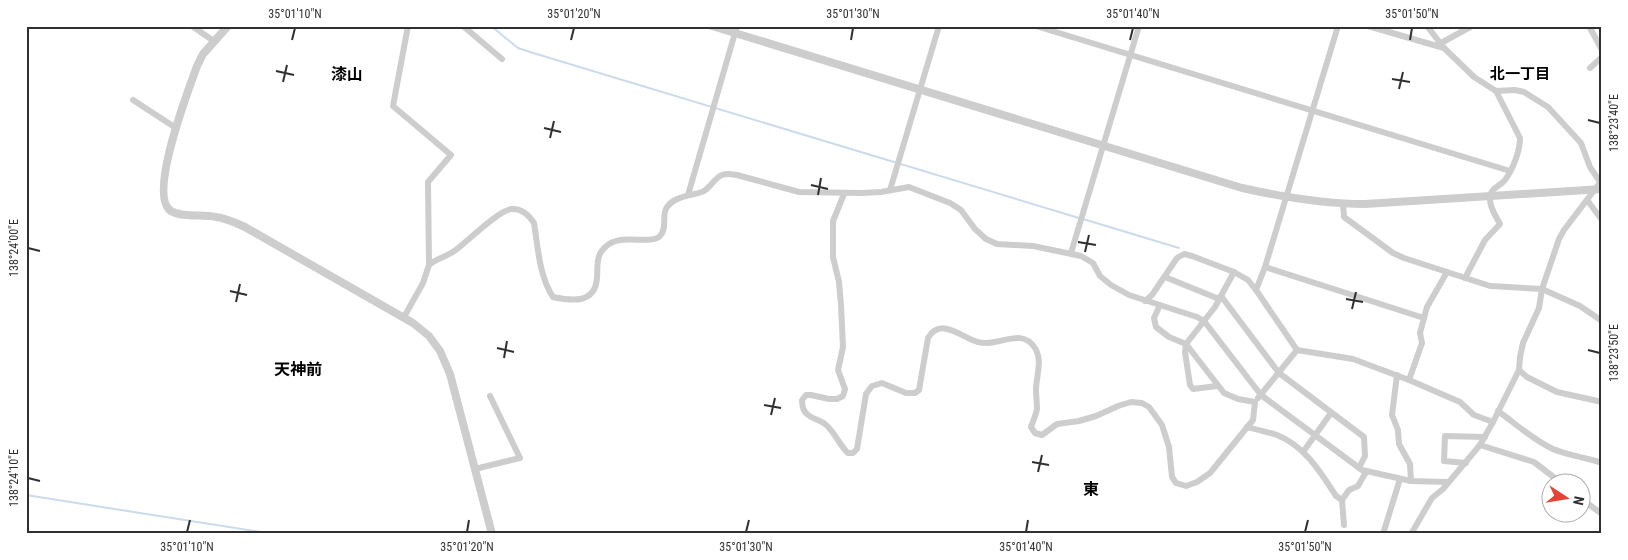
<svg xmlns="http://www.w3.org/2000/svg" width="1628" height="560" viewBox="0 0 1628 560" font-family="'Roboto Condensed','Noto Sans JP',sans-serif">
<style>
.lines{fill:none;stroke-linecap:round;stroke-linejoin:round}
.stream{stroke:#cbdaec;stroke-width:2}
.minor{stroke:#cdcdcd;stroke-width:6}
.tertiary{stroke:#cdcdcd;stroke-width:8}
.ticks{fill:none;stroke:#303030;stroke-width:2}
.labels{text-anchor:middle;stroke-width:5;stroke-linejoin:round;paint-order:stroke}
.neighbourhood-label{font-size:15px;font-weight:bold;fill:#000;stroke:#fff}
.quarter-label{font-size:16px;font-weight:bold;fill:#000;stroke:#fff}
.neatline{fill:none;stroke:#303030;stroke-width:2}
.ticks-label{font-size:12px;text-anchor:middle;fill:#303030}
</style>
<rect width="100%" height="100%" fill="#fff"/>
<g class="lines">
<g class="stream">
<polyline points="491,26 518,48 530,52 1079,218"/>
<polyline points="1083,219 1179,248"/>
<polyline points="26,495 273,534"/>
</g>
<g class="minor">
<polyline points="192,26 215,42"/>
<polyline points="463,26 502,59"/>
<polyline points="1036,26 1510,171"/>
<polyline points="1368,26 1444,48"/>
<polyline points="1427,26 1444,48 1474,77 1496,91 1515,90 1524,92 1548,107 1581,143 1590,167 1600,182"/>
<polyline points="1589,26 1602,50"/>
<polyline points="1441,43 1472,26"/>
<polyline points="1590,68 1602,57"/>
<polyline points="133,100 176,128"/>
<polyline points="890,190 939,26"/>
<path d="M844 194 833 221V257L839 282 841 305 843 347 838 370 845 389 843 396 837 399H829L811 395H806L802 400C802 405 803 411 807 414 812 419 820 420 825 424 835 432 839 445 848 453H853L857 449 866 394 872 386 882 383 906 393H915L919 390 928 338C941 316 962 338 978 342 998 348 1021 326 1035 348 1043 361 1036 376 1036 390 1036 396 1037 403 1037 409 1036 415 1033 421 1031 427L1035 433 1042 435 1057 424 1079 421 1096 416 1118 406 1131 402 1142 403 1149 407 1162 425 1169 447 1172 477 1176 483 1186 486 1197 482 1210 473 1253 420 1255 402 1238 399 1224 393 1186 344 1215 307 1234 272"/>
<polyline points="688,195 737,26"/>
<polyline points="1587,200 1602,220"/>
<polyline points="1343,204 1344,217 1393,253 1404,258 1490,286 1542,289 1580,306 1602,321"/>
<polyline points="1071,253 1139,26"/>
<path d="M429 265C437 258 449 256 457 249 469 240 498 211 511 209 521 208 529 215 534 223 538 247 539 276 553 297 572 301 595 304 597 278 598 263 595 254 609 244 624 234 651 245 660 236 668 228 661 215 667 207 675 196 690 196 702 192 710 189 714 178 722 175 727 173 731 174 737 175L799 192 862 193 881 192 909 187 950 203 961 210 975 229 986 239 997 244 1033 246 1081 256 1093 263 1100 276 1111 285 1129 295 1197 317 1204 321 1261 395 1362 470 1411 481 1448 482"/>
<polyline points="1165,277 1219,299"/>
<path d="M1465 278 1485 240 1500 224C1495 215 1485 200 1493 190 1497 186 1502 184 1505 180 1513 169 1520 151 1520 138L1496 91"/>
<polyline points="1256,290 1265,267 1338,26"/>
<polyline points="1221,296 1279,373 1364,437 1365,456 1359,468"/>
<polyline points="1145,301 1152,295 1177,258 1184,254 1192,256 1234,272 1248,280 1256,290 1297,350 1353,359 1409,380 1422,343 1420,333 1424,318 1265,267"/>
<polyline points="1160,305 1154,318 1156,327 1169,337 1186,344 1185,352 1190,385 1193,389 1217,386"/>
<polyline points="404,317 423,283 429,265 428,182 451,155 393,106 408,26"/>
<polyline points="1424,318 1427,307 1447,272"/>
<polyline points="1519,370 1527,377 1557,392 1602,402"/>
<polyline points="1397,375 1392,415 1398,430 1399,444 1410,464 1411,481"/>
<polyline points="1409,380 1460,402 1474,415 1493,422"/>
<polyline points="1258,398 1297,350"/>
<path d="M1498 411C1516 424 1533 440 1553 449 1569 456 1586 457 1602 463"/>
<path d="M1247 427C1257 430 1268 432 1277 435 1305 446 1321 473 1336 496L1342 500"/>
<polyline points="1480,445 1534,462 1560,482"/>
<polyline points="1303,452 1331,413"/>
<polyline points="1466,463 1444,461 1445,436 1485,437"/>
<polyline points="475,469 520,458 490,396"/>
<polyline points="1580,498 1602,514"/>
<polyline points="1344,525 1342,500 1349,490 1358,486 1366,472"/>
<polyline points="1383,534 1400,479"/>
<polyline points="1411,534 1432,498 1443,489 1480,445 1493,422 1519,370 1520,357 1523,343 1539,308 1542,289 1559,239 1564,230 1602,180"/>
</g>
<g class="tertiary">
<path d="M228 26 203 54 197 66C189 89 147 196 171 211 183 218 202 214 216 217 226 218 236 223 245 227L413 323 429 336 440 351 450 374 492 534"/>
<path d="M712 26 1242 188C1283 197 1323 204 1365 204L1602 189"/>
</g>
</g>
<path class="ticks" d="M292 40 295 28M571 40 574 28M851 40 853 28M1130 40 1133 28M1410 40 1412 28M276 71 294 75M1392 79 1410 82M283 82 287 65M1399 89 1403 72M1588 120 1600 123M544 128 561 132M550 138 554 121M811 185 828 189M818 195 821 178M1078 242 1096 245M28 248 40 251M1085 252 1089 235M230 291 247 295M1346 299 1363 302M236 302 240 284M1352 309 1356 292M497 348 514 352M1588 350 1600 353M504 358 507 341M764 405 781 408M771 415 775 398M1032 462 1049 465M1038 472 1042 455M28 478 40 481M187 532 190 520M467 532 469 520M746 532 749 520M1026 532 1028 520M1305 532 1308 520"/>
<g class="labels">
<g class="neighbourhood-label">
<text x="1520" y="79">北一丁目</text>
</g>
<g class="quarter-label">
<text x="347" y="80">漆山</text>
<text x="298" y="375">天神前</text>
<text x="1091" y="495">東</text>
</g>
</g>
<rect width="1628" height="560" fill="none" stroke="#ffffff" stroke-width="55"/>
<g transform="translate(1566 498) rotate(102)"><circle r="24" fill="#ffffff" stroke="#acacac"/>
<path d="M0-4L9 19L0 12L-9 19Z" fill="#e44335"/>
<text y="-8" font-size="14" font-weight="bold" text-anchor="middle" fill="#303030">N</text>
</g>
<rect x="28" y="28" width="1572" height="504" class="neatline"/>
<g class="ticks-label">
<text x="295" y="18">35°01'10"N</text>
<text x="574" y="18">35°01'20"N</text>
<text x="853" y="18">35°01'30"N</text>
<text x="1133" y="18">35°01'40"N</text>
<text x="1412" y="18">35°01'50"N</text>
<text transform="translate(1614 123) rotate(-90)" y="4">138°23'40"E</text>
<text transform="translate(14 248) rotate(-90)" y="4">138°24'00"E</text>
<text transform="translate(1614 353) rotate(-90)" y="4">138°23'50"E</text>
<text transform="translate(14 478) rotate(-90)" y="4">138°24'10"E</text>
<text x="187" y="551">35°01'10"N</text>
<text x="467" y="551">35°01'20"N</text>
<text x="746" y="551">35°01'30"N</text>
<text x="1026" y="551">35°01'40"N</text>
<text x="1305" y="551">35°01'50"N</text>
</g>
</svg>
